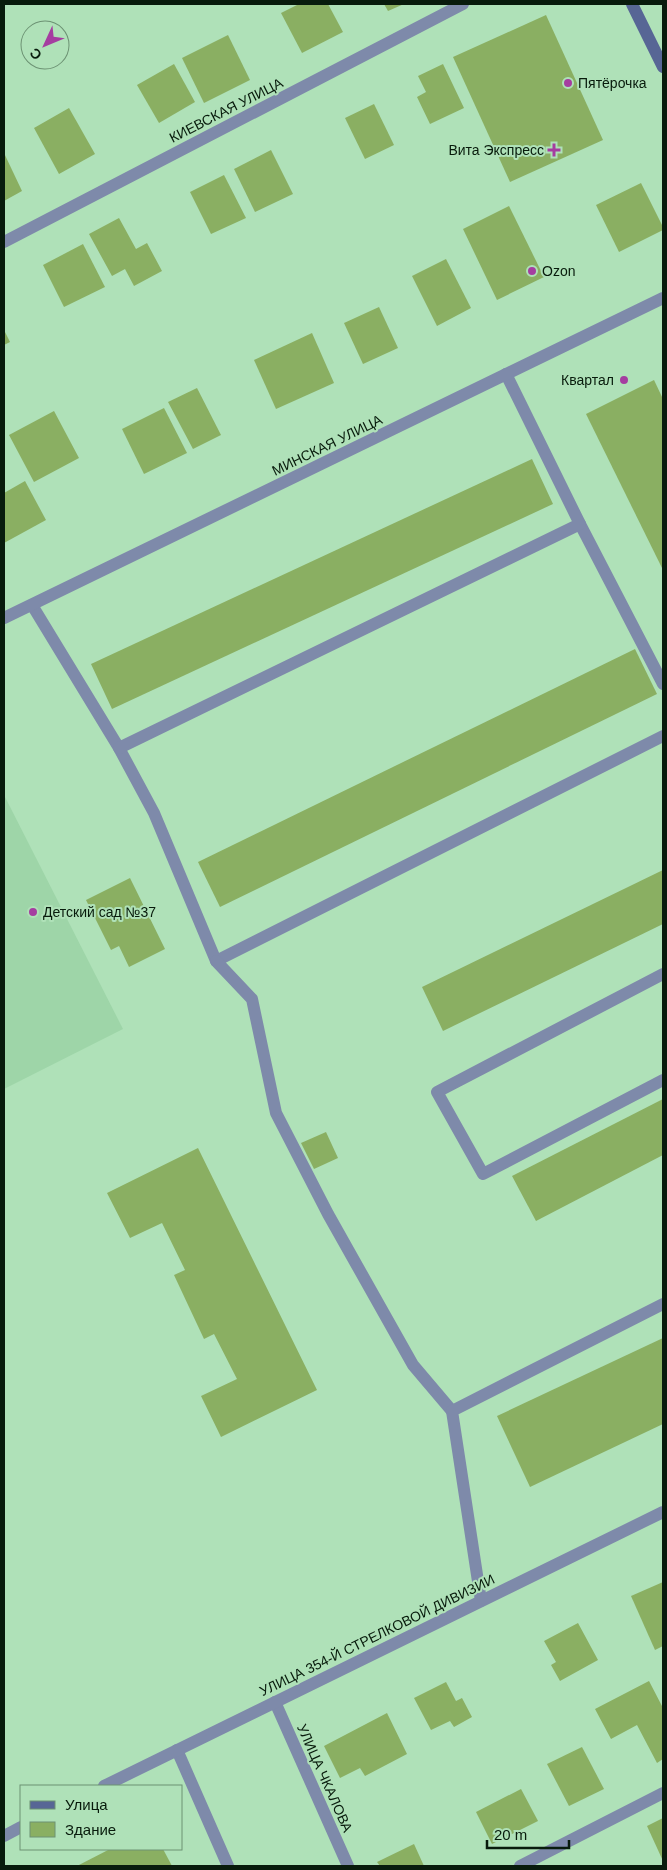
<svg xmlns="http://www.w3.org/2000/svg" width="667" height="1870" viewBox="0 0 667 1870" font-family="Arial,sans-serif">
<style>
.built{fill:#9ed5a8}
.building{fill:#8aaf62}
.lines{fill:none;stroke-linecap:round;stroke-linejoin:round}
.lane{stroke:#7e8aaa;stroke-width:12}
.street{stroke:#7e8aaa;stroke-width:12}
.secondary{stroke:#576695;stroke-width:12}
.poi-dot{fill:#a53da0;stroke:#afe1b8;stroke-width:2}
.labels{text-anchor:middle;stroke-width:4;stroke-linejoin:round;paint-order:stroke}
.poi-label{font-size:14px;fill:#081b0c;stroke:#afe1b8;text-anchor:start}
.street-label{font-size:14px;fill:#081b0c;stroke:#afe1b8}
</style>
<rect width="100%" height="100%" fill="#afe1b8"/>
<polygon class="built" points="4,795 123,1029 4,1089"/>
<g class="building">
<polygon points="299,4 328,4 343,32 302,53 281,13"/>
<polygon points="384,4 404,4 388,11"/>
<polygon points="546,15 603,140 510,182 453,57"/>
<polygon points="228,35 250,80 204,103 182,58"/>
<polygon points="174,64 195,102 159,123 137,85"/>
<polygon points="443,64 464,108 430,124 417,97 426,92 418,76"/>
<polygon points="374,104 394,145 365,159 345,118"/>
<polygon points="69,108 95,154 59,174 34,128"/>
<polygon points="271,150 293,194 255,212 234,169"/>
<polygon points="4,153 22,191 4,201"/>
<polygon points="224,175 246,218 211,234 190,192"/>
<polygon points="641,183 663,227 663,230 619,252 596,205"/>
<polygon points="509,206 544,277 497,300 463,229"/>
<polygon points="119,218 136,249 147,243 162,271 134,286 125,269 112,276 89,234"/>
<polygon points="83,244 105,287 64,307 43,265"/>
<polygon points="446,259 471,308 437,326 412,276"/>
<polygon points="379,307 398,348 363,364 344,323"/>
<polygon points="4,330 10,342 4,345"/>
<polygon points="312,333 334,383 276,409 254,360"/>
<polygon points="654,380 663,399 663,570 586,414"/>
<polygon points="197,388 221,435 193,449 168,402"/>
<polygon points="164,408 187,453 144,474 122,429"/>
<polygon points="54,411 79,458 34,482 9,435"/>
<polygon points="532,459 553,504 112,709 91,664"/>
<polygon points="25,481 46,520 4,543 4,493"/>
<polygon points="635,649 657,694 220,907 198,862"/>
<polygon points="663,870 663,924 443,1031 422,987"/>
<polygon points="130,878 165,949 129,967 119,946 111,950 86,900"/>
<polygon points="663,1099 663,1155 536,1221 512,1176"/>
<polygon points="326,1132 338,1158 314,1169 301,1143"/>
<polygon points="198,1148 317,1390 221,1437 201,1396 237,1379 214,1334 204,1339 174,1275 185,1270 162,1223 130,1238 107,1193"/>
<polygon points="663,1338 663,1424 530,1487 497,1416"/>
<polygon points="663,1582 663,1646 655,1650 631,1596"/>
<polygon points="578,1623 598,1660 560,1681 551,1665 556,1662 544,1641"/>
<polygon points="649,1681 663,1708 663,1759 657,1763 637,1725 611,1739 595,1709"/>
<polygon points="446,1682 456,1701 462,1698 472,1717 454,1727 450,1721 431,1730 414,1698"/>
<polygon points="387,1713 407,1754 365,1776 360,1768 340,1778 324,1746"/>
<polygon points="582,1747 604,1789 569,1806 547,1764"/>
<polygon points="521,1789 538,1821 492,1844 476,1812"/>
<polygon points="663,1818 663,1861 647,1826"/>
<polygon points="414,1844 424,1866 380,1866 377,1862"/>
<polygon points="110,1849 163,1849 172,1866 77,1866"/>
</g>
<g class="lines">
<g class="lane">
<polyline points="580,524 663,684"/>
<polyline points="32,605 119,748 154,813 216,961 663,736"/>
<polyline points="119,748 580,524 506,374"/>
<polyline points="216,961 252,999 276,1113 328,1214 413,1365 452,1411"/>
<polyline points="663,974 437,1092 483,1174 663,1080"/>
<polyline points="481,1601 452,1411 663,1304"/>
<polyline points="177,1750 228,1866"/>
</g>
<g class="street">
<polyline points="4,242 463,4"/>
<polyline points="4,618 663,298"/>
<polyline points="275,1702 348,1866"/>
<polyline points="104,1786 663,1512"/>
<polyline points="4,1836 21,1827"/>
<polyline points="520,1866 663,1793"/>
</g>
<polyline class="secondary" points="632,4 663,67"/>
</g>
<g class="poi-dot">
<circle cx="568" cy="83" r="5"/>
<path d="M551.5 142.5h5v5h5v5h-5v5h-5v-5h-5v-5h5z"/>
<circle cx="532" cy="271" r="5"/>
<circle cx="624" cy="380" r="5"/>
<circle cx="33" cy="912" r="5"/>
</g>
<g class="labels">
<g class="poi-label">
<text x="578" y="88">Пятёрочка</text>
<text x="544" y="155" text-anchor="end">Вита Экспресс</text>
<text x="542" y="276">Ozon</text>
<text x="614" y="385" text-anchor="end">Квартал</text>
<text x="43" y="917">Детский сад №37</text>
</g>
<g class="street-label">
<text transform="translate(226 110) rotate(-27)" y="5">КИЕВСКАЯ УЛИЦА</text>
<text transform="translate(327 445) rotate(-26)" y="5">МИНСКАЯ УЛИЦА</text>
<text transform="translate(377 1635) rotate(-26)" y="5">УЛИЦА 354-Й СТРЕЛКОВОЙ ДИВИЗИИ</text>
<text transform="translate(325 1778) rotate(66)" y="5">УЛИЦА ЧКАЛОВА</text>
</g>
</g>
<rect width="667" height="1870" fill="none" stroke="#081b0c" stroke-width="10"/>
<rect x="20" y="1785" width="162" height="65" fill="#afe1b8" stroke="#6c9273"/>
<rect x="30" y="1801" width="25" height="8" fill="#576695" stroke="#6c9273"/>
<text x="65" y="1810" font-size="15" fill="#081b0c">Улица</text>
<rect x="30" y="1822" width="25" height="15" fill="#8aaf62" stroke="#6c9273"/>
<text x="65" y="1835" font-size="15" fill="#081b0c">Здание</text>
<g transform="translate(45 45) rotate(226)"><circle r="24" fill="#afe1b8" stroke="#6c9273"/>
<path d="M0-4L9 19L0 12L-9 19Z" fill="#a53da0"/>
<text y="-8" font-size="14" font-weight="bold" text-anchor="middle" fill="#081b0c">С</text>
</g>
<path d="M487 1840v8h82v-8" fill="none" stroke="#081b0c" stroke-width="2.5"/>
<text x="494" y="1840" font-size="15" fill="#081b0c" stroke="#afe1b8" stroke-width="4" paint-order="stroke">20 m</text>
</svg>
